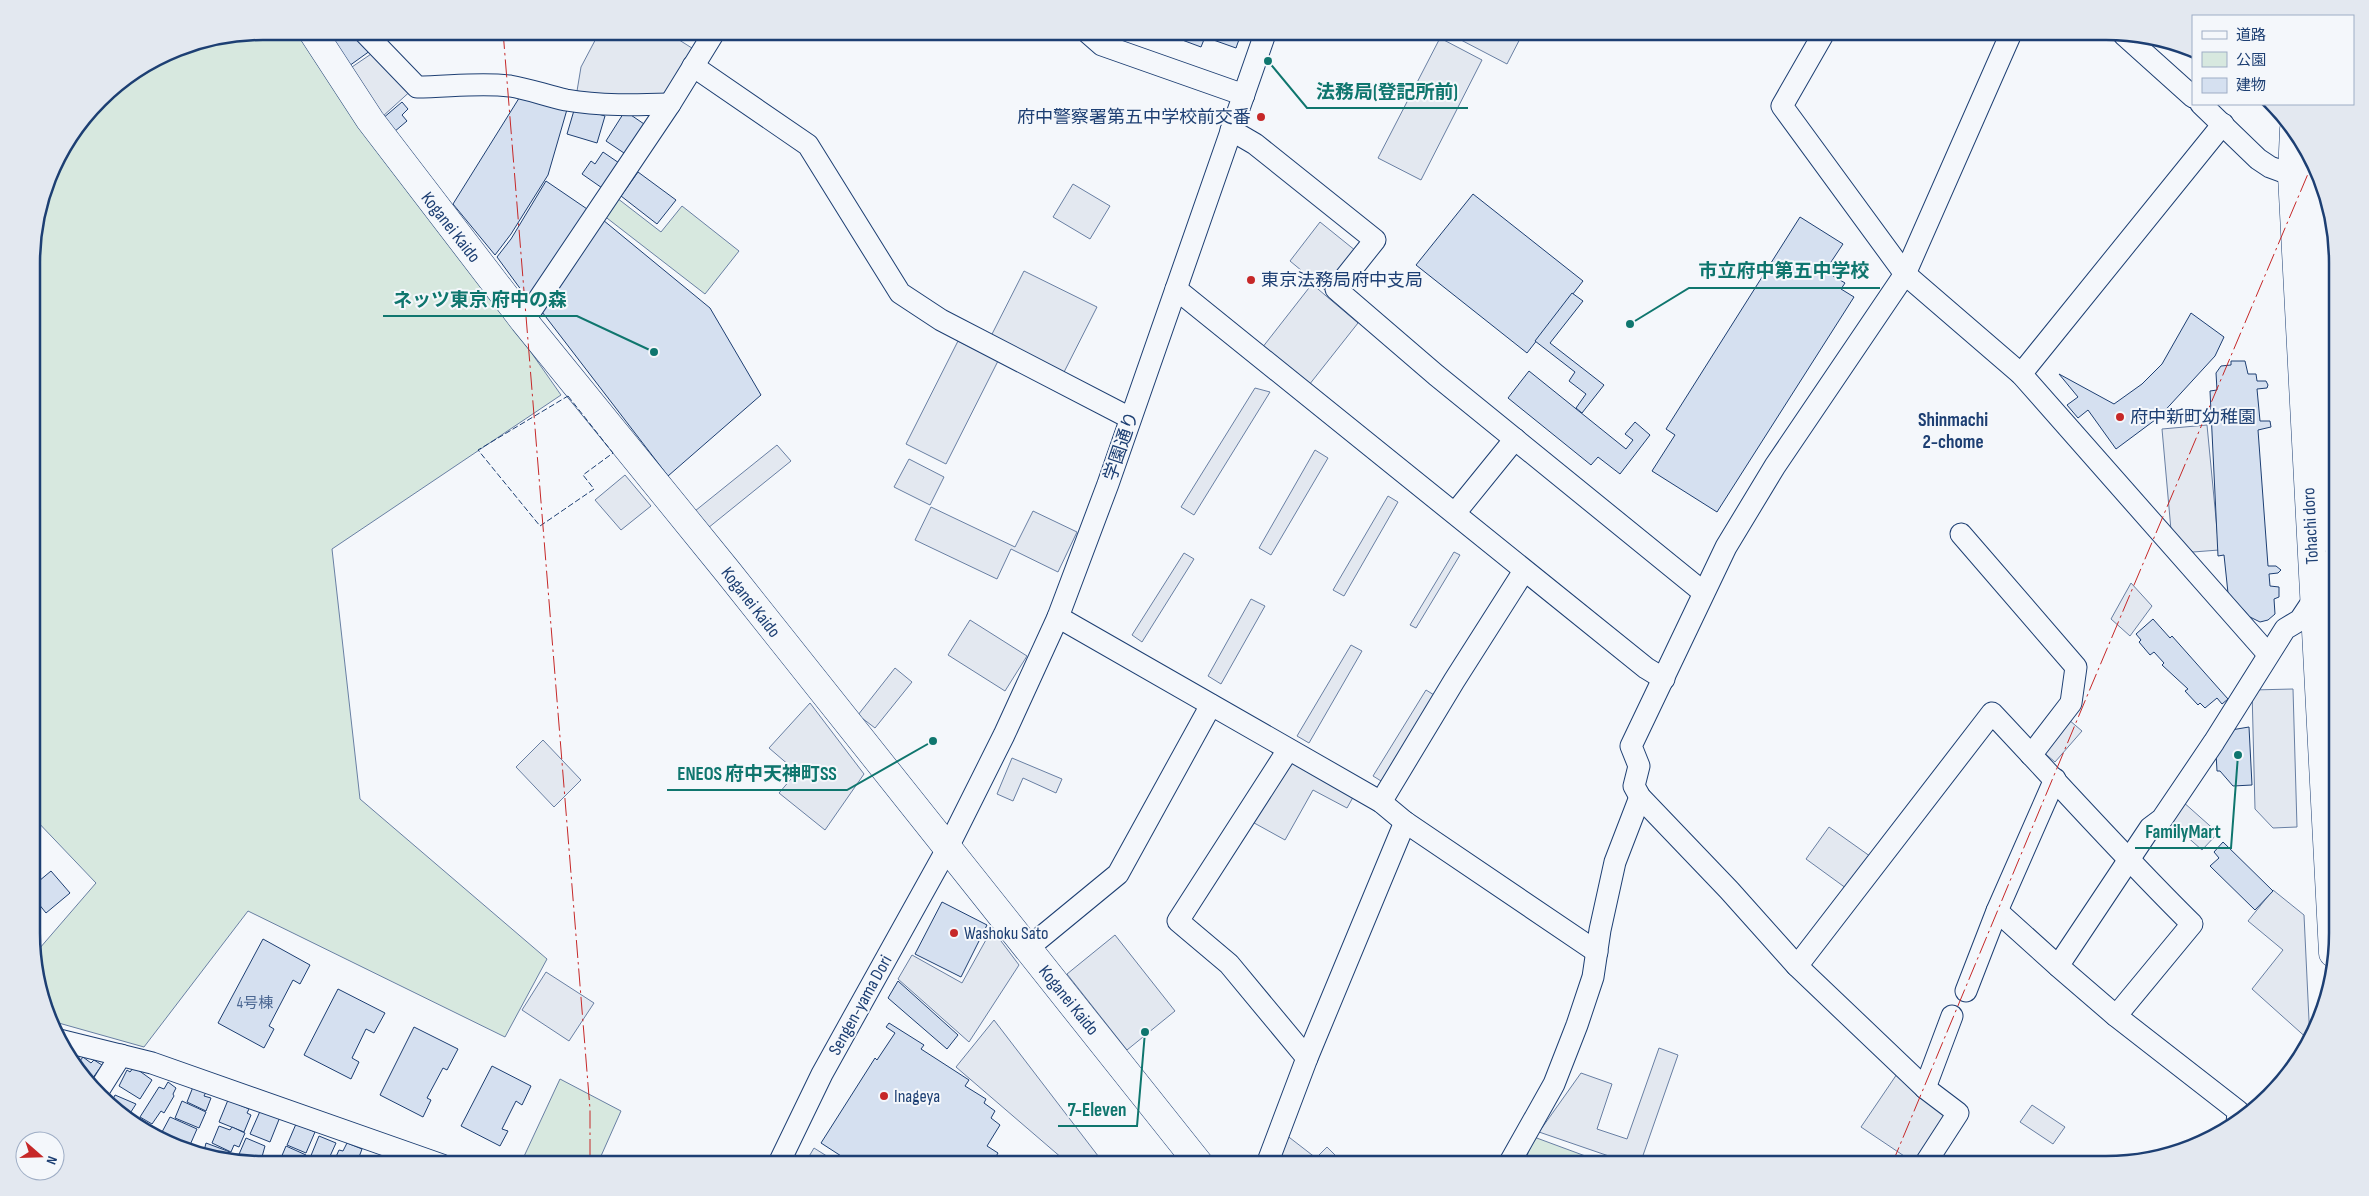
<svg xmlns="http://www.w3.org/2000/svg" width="2369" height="1196" viewBox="0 0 2369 1196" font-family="'Sofia Sans Condensed','Noto Sans JP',sans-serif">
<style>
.green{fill:#d7e8df;stroke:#687fa3}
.parking{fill:#e3e8f0;stroke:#687fa3}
.building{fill:#d5e0f0;stroke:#1d3f73}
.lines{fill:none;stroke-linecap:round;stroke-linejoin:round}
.minor-casing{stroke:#1d3f73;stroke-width:23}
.major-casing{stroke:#1d3f73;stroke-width:29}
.minor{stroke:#f4f7fb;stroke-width:21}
.major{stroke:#f4f7fb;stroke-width:28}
.fence{stroke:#1d3f73;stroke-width:1;stroke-dasharray:6 2.5;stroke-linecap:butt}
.power{stroke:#c62828;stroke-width:1;stroke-dasharray:18 4 2.5 4;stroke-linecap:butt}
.poi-dot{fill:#c62828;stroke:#f4f7fb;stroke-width:2}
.labels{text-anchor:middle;stroke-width:4;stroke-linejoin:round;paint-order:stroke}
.number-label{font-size:15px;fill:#4b6792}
.poi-label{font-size:18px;fill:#1d3f73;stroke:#f4f7fb;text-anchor:start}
.street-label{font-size:18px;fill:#1d3f73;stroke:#f4f7fb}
.neighbourhood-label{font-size:19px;font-weight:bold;fill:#1d3f73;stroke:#f4f7fb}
.rim{fill:none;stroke:#1d3f73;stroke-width:2.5}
.leader{fill:none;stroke:#0f766e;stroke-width:2}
.callout-dot{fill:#0f766e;stroke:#f4f7fb;stroke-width:2}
.callout-label{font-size:19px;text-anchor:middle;font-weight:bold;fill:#0f766e;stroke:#f4f7fb;stroke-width:4;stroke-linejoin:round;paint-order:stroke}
</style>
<rect width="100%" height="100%" fill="#f4f7fb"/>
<g class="green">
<polygon points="263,31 306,31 561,395 332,549 360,799 547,959 505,1037 248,911 144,1047 48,1020 33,963 33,956 96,883 33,817 32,248 55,160 110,89 175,49"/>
<polygon points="617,198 661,232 682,206 739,251 705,294 603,215"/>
<polygon points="560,1079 621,1111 597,1165 520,1165"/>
<polygon points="1534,1137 1607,1164 1524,1164"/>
</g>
<g class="parking">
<polygon points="600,31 665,31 695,50 664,98 615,97 577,91 581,67"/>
<polygon points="1466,31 1524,31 1507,64 1461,40"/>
<polygon points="1440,38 1482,60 1421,180 1378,158"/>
<polygon points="377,50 415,87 382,117 349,69"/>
<polygon points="1073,184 1110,206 1090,239 1053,217"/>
<polygon points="1320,222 1356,251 1325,290 1290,261"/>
<polygon points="1024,271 1097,307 1060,380 989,340"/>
<polygon points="1312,284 1358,323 1309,385 1262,348"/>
<polygon points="958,341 998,361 946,464 906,444"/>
<polygon points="1255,388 1270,392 1194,515 1181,507"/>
<polygon points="2207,425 2219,550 2193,552 2171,530 2162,429"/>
<polygon points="777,445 791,461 708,528 695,511"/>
<polygon points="1315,450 1328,458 1271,555 1259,548"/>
<polygon points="909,459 944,477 930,505 894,487"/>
<polygon points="625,475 651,506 621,530 595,500"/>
<polygon points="1388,496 1398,502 1344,596 1333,590"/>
<polygon points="931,507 1015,547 1033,511 1077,532 1058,572 1011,549 997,579 915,540"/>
<polygon points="1454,552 1460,555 1416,628 1410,625"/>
<polygon points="1184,553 1194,559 1142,642 1132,635"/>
<polygon points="2131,583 2152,606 2130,636 2111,619"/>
<polygon points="1251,599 1265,606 1221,684 1208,676"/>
<polygon points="970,620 1027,656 1005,691 948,655"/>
<polygon points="1351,645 1362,651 1309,743 1297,736"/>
<polygon points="895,668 912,682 875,728 858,715"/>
<polygon points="2293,689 2297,827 2273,828 2255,809 2252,690"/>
<polygon points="1426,690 1439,698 1386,784 1373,776"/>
<polygon points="810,703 864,774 825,830 779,793 797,772 769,748"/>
<polygon points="2062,714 2082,731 2055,762 2035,745"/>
<polygon points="543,740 581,780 554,807 516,767"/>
<polygon points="1284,752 1356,792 1347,808 1313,790 1285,840 1247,819"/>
<polygon points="1012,758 1062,779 1056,793 1023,778 1013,801 997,794"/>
<polygon points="2182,801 2218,833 2202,850 2167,819"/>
<polygon points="1829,827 1874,859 1850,891 1806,859"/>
<polygon points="2273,890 2304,915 2310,1041 2252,989 2283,950 2248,921"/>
<polygon points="992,929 1019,965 969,1042 898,979 912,955 962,983"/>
<polygon points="1115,935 1175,1011 1127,1050 1067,974"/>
<polygon points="546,972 594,1003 569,1041 522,1010"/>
<polygon points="994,1020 1105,1165 1070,1165 956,1067"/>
<polygon points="1659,1048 1678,1055 1640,1164 1632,1164 1539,1132 1581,1073 1612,1084 1597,1129 1627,1139"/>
<polygon points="1897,1074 1952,1112 1916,1164 1861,1127"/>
<polygon points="2032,1105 2065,1127 2053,1144 2020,1122"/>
<polygon points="1281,1131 1316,1158 1327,1147 1339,1159 1335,1164 1263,1164"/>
<polygon points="814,1148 841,1165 804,1165"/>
</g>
<g class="building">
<polygon points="338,31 358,31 374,48 349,66 328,39"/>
<polygon points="1167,31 1242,31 1236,48 1205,37 1201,47 1166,34"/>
<polygon points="521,95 568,106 548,175 511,234 495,255 453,204"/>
<polygon points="402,102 408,109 402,115 407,121 394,132 382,119"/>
<polygon points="575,107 605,116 597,143 567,134"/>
<polygon points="625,111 647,126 627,155 606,141"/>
<polygon points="603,152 622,165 605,190 582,174 591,161 595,164"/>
<polygon points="638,172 676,200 657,224 621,196"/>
<polygon points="546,181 590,211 530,302 497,257 511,239"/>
<polygon points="1473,194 1583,281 1527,353 1416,265"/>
<polygon points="1800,217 1843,244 1825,271 1845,283 1841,289 1854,297 1717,512 1652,471 1675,435 1666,429"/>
<polygon points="603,220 710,308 761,395 668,476 539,308"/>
<polygon points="1572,293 1583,301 1550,343 1604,385 1582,413 1576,408 1586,394 1569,381 1575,372 1535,341"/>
<polygon points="2191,313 2224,337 2215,356 2159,417 2116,449 2088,410 2078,418 2067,405 2078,397 2059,374 2114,404 2142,384 2162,364"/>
<polygon points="2231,361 2245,361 2248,374 2256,374 2257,381 2266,381 2268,385 2267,388 2257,389 2260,421 2270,421 2271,427 2258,430 2268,566 2276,566 2281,570 2278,573 2269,574 2270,586 2279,587 2279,597 2274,599 2275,614 2268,620 2260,622 2250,617 2228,593 2224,555 2218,556 2210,391 2217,390 2216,373 2221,366 2231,365"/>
<polygon points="1529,371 1626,449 1633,440 1625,434 1635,422 1650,435 1620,474 1598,457 1591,465 1508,398"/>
<polygon points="2153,619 2170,638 2172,636 2228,699 2222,704 2217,698 2205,708 2200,703 2198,705 2185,691 2188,689 2162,665 2164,663 2154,652 2150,655 2139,642 2141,640 2136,634"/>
<polygon points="2249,727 2252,785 2233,786 2220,771 2217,771 2216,753 2231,730"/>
<polygon points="2223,842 2273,891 2255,910 2210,866 2219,858 2214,852"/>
<polygon points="51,871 70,893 46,913 34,898 38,895 33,886"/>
<polygon points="942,902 987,925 961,977 915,954"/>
<polygon points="263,939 310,965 300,984 293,980 269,1026 274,1029 264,1048 218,1023"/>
<polygon points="898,981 958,1035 947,1049 888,998"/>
<polygon points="338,989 385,1013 374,1033 366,1029 352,1058 359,1062 351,1079 304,1055"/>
<polygon points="889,1023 924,1045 921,1049 969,1080 965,1086 986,1099 984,1103 995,1111 991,1118 1000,1125 987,1146 998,1153 991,1165 855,1165 821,1143 875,1058 877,1060 895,1033 886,1027"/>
<polygon points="414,1027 458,1049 447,1070 443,1068 427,1098 431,1100 423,1117 380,1095"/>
<polygon points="83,1057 91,1063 94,1060 102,1065 90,1082 79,1074 75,1067"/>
<polygon points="492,1066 531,1086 522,1105 516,1101 502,1129 508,1131 500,1146 461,1126"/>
<polygon points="134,1067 152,1080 140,1099 119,1086 127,1070 130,1072"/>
<polygon points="168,1082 176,1088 173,1094 174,1096 164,1113 161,1111 152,1124 140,1117 159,1087 164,1089"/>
<polygon points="193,1087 206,1092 204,1096 211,1098 206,1111 187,1102"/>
<polygon points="115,1095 136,1104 129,1115 112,1101"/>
<polygon points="228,1100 249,1109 247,1113 251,1115 244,1132 219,1122"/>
<polygon points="182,1101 206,1112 199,1128 175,1118"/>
<polygon points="261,1109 280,1117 270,1142 250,1134"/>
<polygon points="170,1117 197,1129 190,1145 162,1132"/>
<polygon points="139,1118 154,1128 151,1133 137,1121"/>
<polygon points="296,1124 315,1132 306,1153 287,1145"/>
<polygon points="219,1126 230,1130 232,1127 245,1133 239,1147 234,1145 231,1152 212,1143"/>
<polygon points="160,1135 176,1142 175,1144 161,1141 158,1139"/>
<polygon points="319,1136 336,1143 326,1165 310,1158"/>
<polygon points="246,1138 265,1146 260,1164 237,1159"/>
<polygon points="206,1143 230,1152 229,1157 204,1151"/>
<polygon points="347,1143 362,1149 356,1165 349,1165 335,1159 339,1150 343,1151"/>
<polygon points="286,1146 306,1155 302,1165 278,1165"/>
<polygon points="388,1157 400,1162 399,1165 378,1165 380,1161 385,1164"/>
</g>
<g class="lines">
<g class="minor-casing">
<g id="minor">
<path d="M363 31 417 87C448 87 479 82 510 86 529 89 547 96 566 100 600 106 636 105 670 104"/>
<polyline points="1086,31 1102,45 1244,95"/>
<polyline points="1825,31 1782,106 1905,274 2021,374 2268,654"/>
<polyline points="2124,35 2193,97"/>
<polyline points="693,66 808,145 900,293 941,320 1130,418"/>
<polyline points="2201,104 2258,159 2270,167 2292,175"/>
<polyline points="1231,130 1255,144 1375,240 1336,289 1436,375 1703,592"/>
<polyline points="1176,289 1646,668 1664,679"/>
<polyline points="524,321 670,104 715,31"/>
<polyline points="2021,374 2223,124"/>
<polyline points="1455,513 1515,439"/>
<polyline points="1961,534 2076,667 2071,703 2031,755"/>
<polyline points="1058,617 1381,802 1405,822 1597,952"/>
<polyline points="1288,750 1178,921 1229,964 1307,1058"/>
<polyline points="1381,802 1454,681 1524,571"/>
<polyline points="1997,911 2058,966"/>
<polyline points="1028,948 1118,874 1211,705"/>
<path d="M1797 966 1992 713C2059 784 2123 856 2192 924L2116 1016"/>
<polyline points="1966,991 1997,911 2055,779"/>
<polyline points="59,1040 152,1063 442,1165"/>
<polyline points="1925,1088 1952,1016"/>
<polyline points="99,1090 121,1055"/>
<polyline points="2237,1124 2238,1111 2116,1016 2058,966 2150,828 2162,819 2214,742 2285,629 2300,620 2314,599 2337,552"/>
<polyline points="1267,1164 1307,1058 1405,822"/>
<polyline points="1509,1164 1554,1084 1577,1025 1593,977 1600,930 1615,862 1640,797"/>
<polyline points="1925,1164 1958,1113 1925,1088 1797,966 1729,890 1640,797 1634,786 1639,766 1631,746 1726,547 1775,466 1905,274 2012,31"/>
<polyline points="778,1165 822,1074 947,849 1004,735 1058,617 1108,484 1266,31"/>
</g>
</g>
<g class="major-casing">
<g id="major">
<polyline points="312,31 370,120 524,321 728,572 1200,1165"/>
<polyline points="2294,129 2292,175 2333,953"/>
<polyline points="2317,170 2317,212 2337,543"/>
</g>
</g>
<use href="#minor" class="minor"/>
<use href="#major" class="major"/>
<polygon class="fence" points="568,396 613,453 583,475 594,489 540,526 478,450"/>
<g class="power">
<polyline points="503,31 590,1109 590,1165"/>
<polyline points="1892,1164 2090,689 2313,162"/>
</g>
</g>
<g class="poi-dot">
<circle cx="1261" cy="117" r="5"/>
<circle cx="1251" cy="280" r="5"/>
<circle cx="2120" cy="417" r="5"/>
<circle cx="954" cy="933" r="5"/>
<circle cx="884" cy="1096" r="5"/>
</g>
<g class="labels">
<g class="number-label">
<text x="255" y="1008">4号棟</text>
</g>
<g class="poi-label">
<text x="1251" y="123" text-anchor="end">府中警察署第五中学校前交番</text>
<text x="1261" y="286">東京法務局府中支局</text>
<text x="2130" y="423">府中新町幼稚園</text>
<text x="964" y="939">Washoku Sato</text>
<text x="894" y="1102">Inageya</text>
</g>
<g class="street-label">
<text transform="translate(451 227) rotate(52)" y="6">Koganei Kaido</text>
<text transform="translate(1121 446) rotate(-71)" y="6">学園通り</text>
<text transform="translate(2310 526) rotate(-93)" y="6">Tohachi doro</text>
<text transform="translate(751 602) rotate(52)" y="6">Koganei Kaido</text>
<text transform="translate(1069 1000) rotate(51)" y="6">Koganei Kaido</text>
<text transform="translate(860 1005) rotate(-61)" y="6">Sengen-yama Dori</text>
</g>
<g class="neighbourhood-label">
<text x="1953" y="426">Shinmachi<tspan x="1953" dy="22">2-chome</tspan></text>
</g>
</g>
<path d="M0 0H2369V1196H0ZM263 40H2106A223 223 0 0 1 2329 263V933A223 223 0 0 1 2106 1156H263A223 223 0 0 1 40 933V263A223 223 0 0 1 263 40Z" fill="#e3e8f0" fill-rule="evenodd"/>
<path class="rim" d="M263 40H2106A223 223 0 0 1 2329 263V933A223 223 0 0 1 2106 1156H263A223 223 0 0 1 40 933V263A223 223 0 0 1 263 40Z"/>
<path class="leader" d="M1268 61L1307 108H1468M1630 324L1689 288H1880M654 352L577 316H383M933 741L847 790H667M2238 755L2231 848H2135M1145 1032L1137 1126H1058"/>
<g class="callout-dot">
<circle cx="1268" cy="61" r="5"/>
<circle cx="1630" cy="324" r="5"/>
<circle cx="654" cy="352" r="5"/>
<circle cx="933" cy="741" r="5"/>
<circle cx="2238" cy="755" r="5"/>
<circle cx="1145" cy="1032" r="5"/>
</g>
<g class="callout-label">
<text x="1387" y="98">法務局(登記所前)</text>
<text x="1784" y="277">市立府中第五中学校</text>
<text x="480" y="306">ネッツ東京 府中の森</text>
<text x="757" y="780">ENEOS 府中天神町SS</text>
<text x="2183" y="838">FamilyMart</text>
<text x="1097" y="1116">7-Eleven</text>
</g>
<rect x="2192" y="15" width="162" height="90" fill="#f4f7fb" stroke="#9eadc5"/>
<rect x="2202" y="31" width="25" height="8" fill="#f4f7fb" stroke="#9eadc5"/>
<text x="2236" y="40" font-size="15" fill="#1d3f73">道路</text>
<rect x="2202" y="52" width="25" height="15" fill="#d7e8df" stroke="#9eadc5"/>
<text x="2236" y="65" font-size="15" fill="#1d3f73">公園</text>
<rect x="2202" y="78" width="25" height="15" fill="#d5e0f0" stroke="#9eadc5"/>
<text x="2236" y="90" font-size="15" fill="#1d3f73">建物</text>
<g transform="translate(40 1156) rotate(110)"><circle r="24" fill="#f4f7fb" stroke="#9eadc5"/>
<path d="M0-4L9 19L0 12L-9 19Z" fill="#c62828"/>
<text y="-8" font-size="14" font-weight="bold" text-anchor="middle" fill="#1d3f73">N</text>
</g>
</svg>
